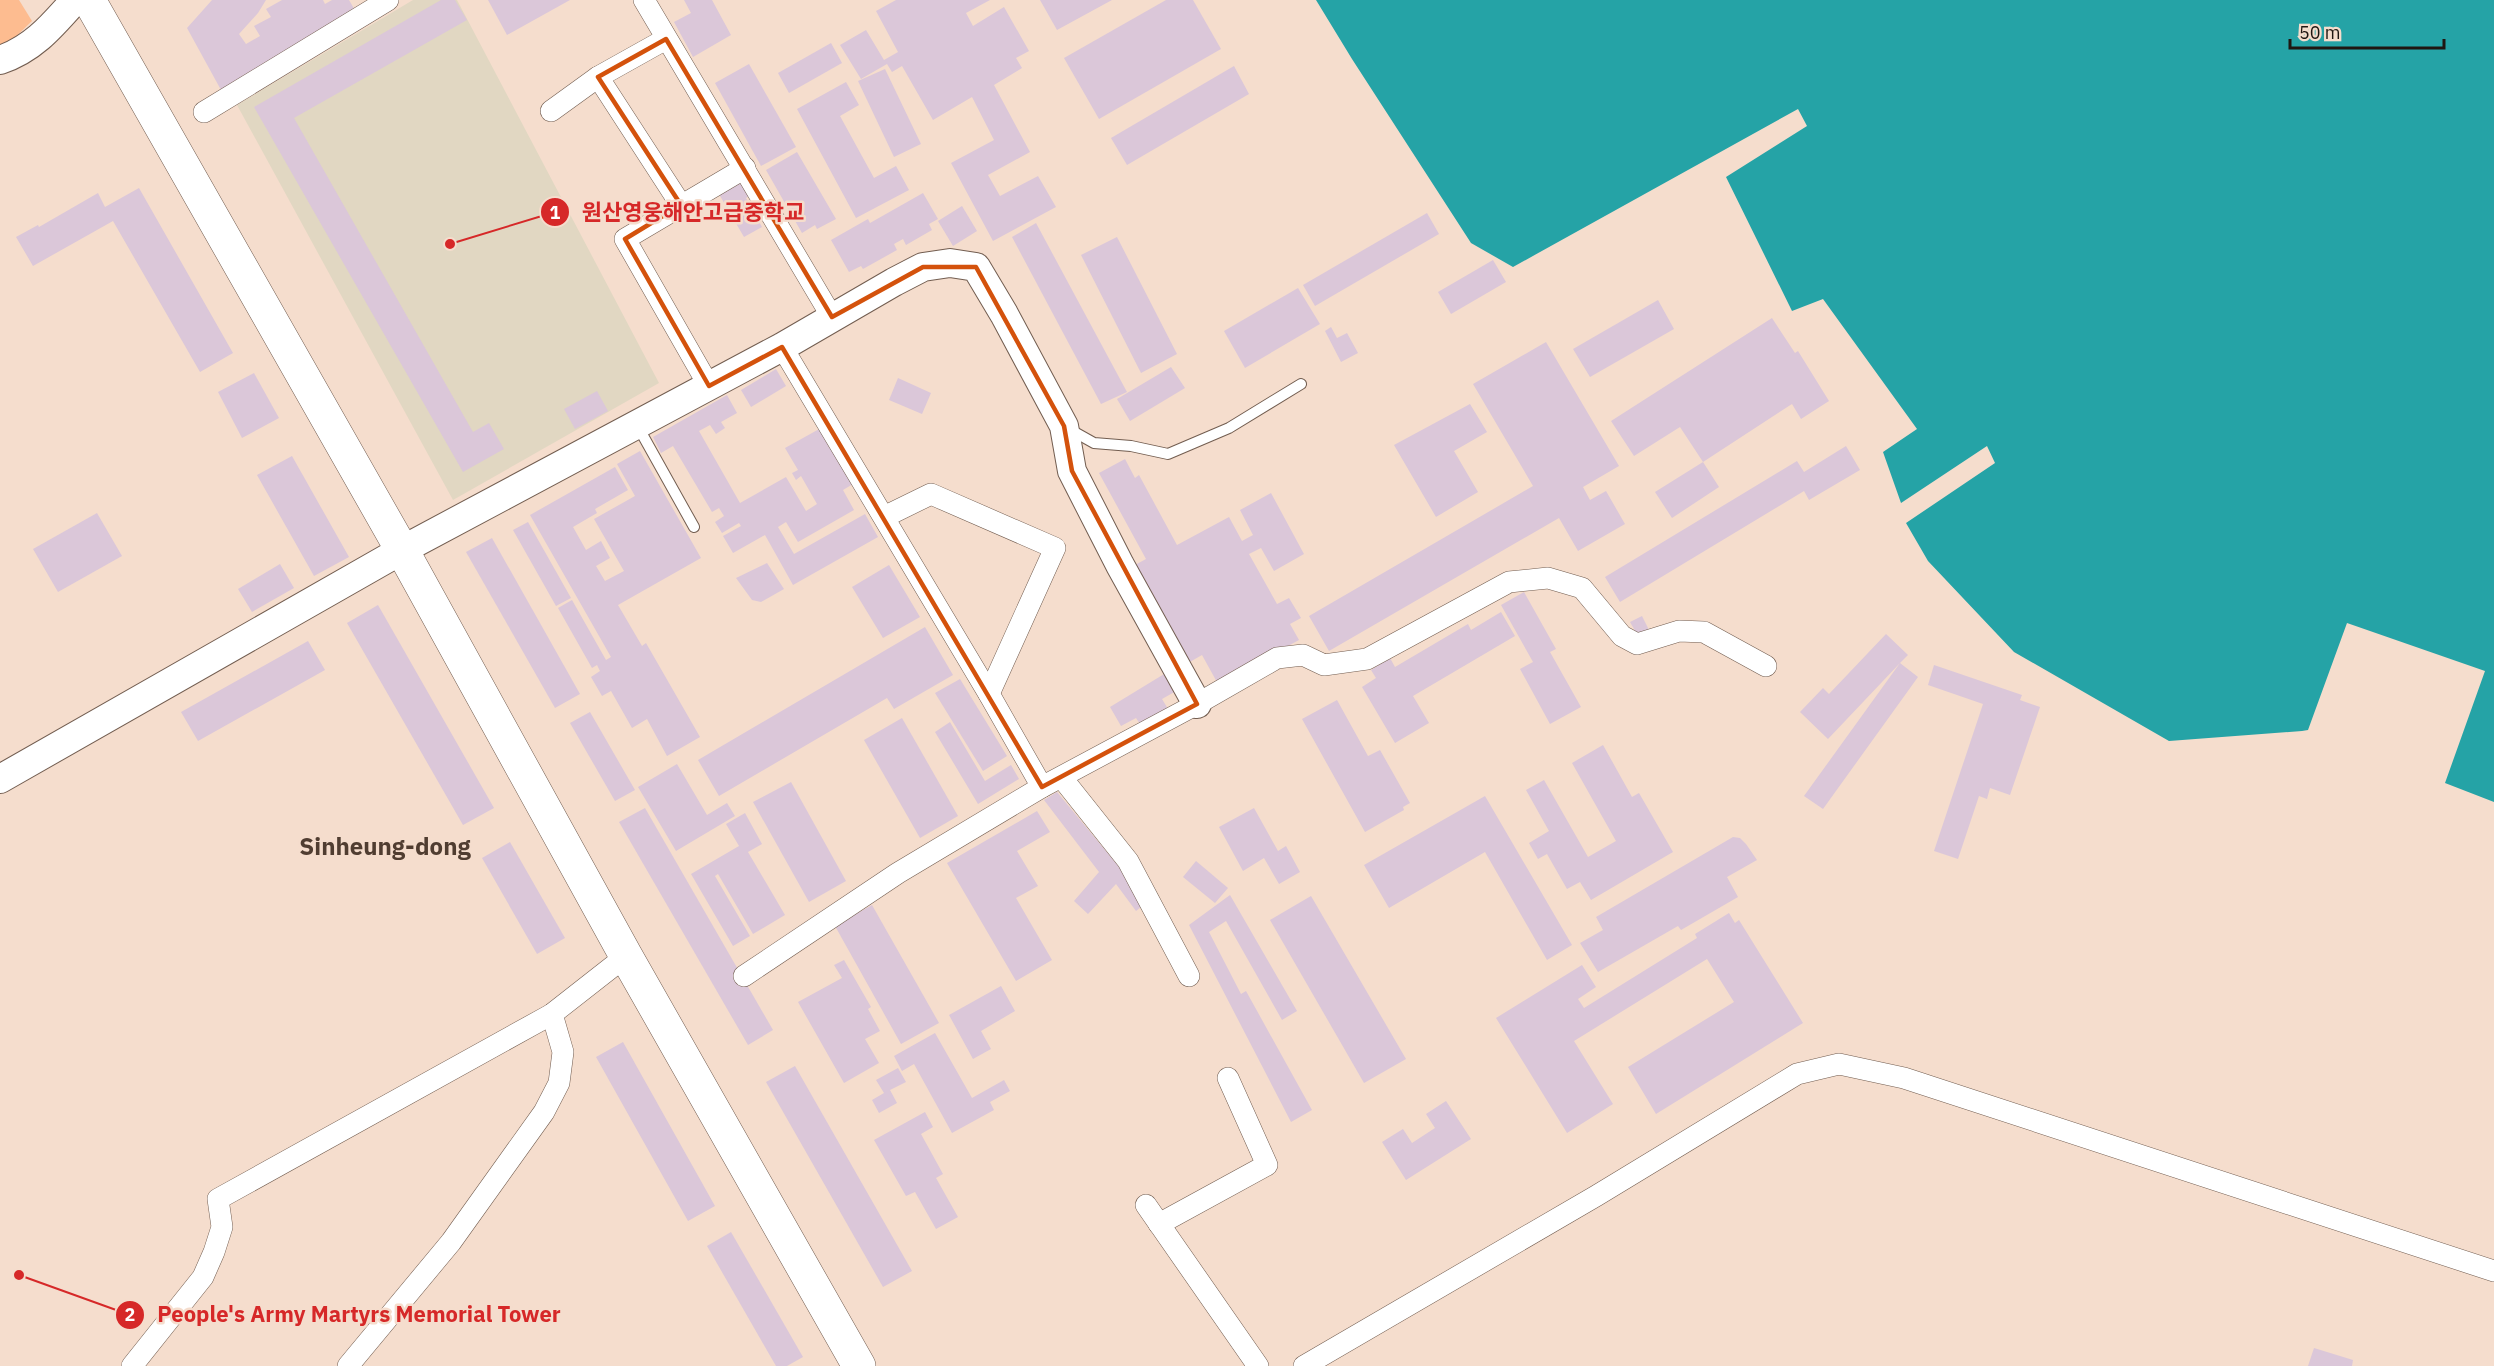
<svg xmlns="http://www.w3.org/2000/svg" width="2494" height="1366" viewBox="0 0 2494 1366" font-family="'IBM Plex Sans','Noto Sans KR',sans-serif">
<style>
.education{fill:#e1d7c2}
.green{fill:#fdbc90}
.water{fill:#25a3a6}
.building{fill:#dbc7d9}
.lines{fill:none;stroke-linecap:round;stroke-linejoin:round}
.lane-casing{stroke:#725d50;stroke-width:12}
.street-casing{stroke:#725d50;stroke-width:22}
.secondary-casing{stroke:#725d50;stroke-width:30}
.highway-casing{stroke:#725d50;stroke-width:34}
.lane{stroke:#fff;stroke-width:10}
.street{stroke:#fff;stroke-width:21}
.secondary{stroke:#fff;stroke-width:28}
.highway{stroke:#fff;stroke-width:33}
.marked{fill:none;stroke:#d4520c;stroke-width:4.5;stroke-linejoin:round}
.labels{text-anchor:middle;stroke-width:5;stroke-linejoin:round;paint-order:stroke}
.quarter-label{font-size:24px;font-weight:bold;fill:#503d31;stroke:#f5ddcd}
.leader{fill:none;stroke:#d62828;stroke-width:2}
.callout-dot{fill:#d62828;stroke:#f5ddcd;stroke-width:2}
.mark-label{font-size:18px;text-anchor:middle;font-weight:bold;fill:#fff}
.callout-label{font-size:22px;text-anchor:middle;font-weight:bold;fill:#d62828;stroke:#f5ddcd;stroke-width:5;stroke-linejoin:round;paint-order:stroke}
</style>
<rect width="100%" height="100%" fill="#f5ddcd"/>
<polygon class="education" points="413,0 457,0 659,383 453,500 237,105"/>
<polygon class="green" points="0,0 19,0 32,21 0,52"/>
<polygon class="water" points="1316,0 2494,0 2494,802 2445,783 2485,671 2347,623 2308,730 2302,731 2169,741 2014,652 1928,561 1906,523 1995,463 1987,446 1901,503 1883,452 1917,429 1823,299 1792,311 1726,177 1807,126 1798,109 1513,267 1471,243 1352,59"/>
<g class="building">
<polygon points="212,0 266,0 258,13 239,34 246,44 260,36 254,26 271,17 266,9 282,0 323,0 325,4 332,0 349,0 356,12 221,90 187,28"/>
<polygon points="441,0 455,0 467,20 294,118 473,432 489,423 504,449 463,472 254,107"/>
<polygon points="488,0 570,0 507,35"/>
<polygon points="684,0 712,0 731,35 693,57 674,22 691,13"/>
<polygon points="896,0 990,0 966,13 973,26 1004,7 1029,51 1016,58 1022,68 994,85 1030,152 988,175 1000,196 1038,176 1056,207 993,241 951,163 994,140 972,97 933,120 902,66 892,72 887,64 861,79 840,45 866,30 884,60 898,52 876,11"/>
<polygon points="1040,0 1112,0 1057,30"/>
<polygon points="1166,0 1193,0 1221,49 1099,119 1064,58"/>
<polygon points="831,43 842,63 789,93 778,73"/>
<polygon points="749,64 796,147 761,166 715,83"/>
<polygon points="1234,66 1249,94 1127,165 1111,138"/>
<polygon points="885,69 921,144 894,157 858,81"/>
<polygon points="846,82 859,105 840,116 874,178 896,166 909,190 856,218 797,109"/>
<polygon points="797,152 836,219 817,229 815,225 802,233 766,170"/>
<polygon points="743,174 754,193 746,198 762,227 744,237 716,189"/>
<polygon points="139,188 233,353 200,372 113,221 33,266 16,237 38,225 39,227 98,193 105,207"/>
<polygon points="923,193 938,219 929,224 932,230 906,245 903,239 894,244 897,250 863,269 861,266 849,272 831,240 868,219 870,223"/>
<polygon points="962,206 977,231 953,246 938,221"/>
<polygon points="1427,213 1439,234 1315,306 1303,285"/>
<polygon points="1036,223 1127,392 1101,404 1012,237"/>
<polygon points="1117,237 1177,354 1141,373 1081,255"/>
<polygon points="1493,260 1506,282 1451,314 1438,292"/>
<polygon points="1298,288 1320,324 1245,368 1224,331"/>
<polygon points="1658,300 1674,329 1590,377 1573,349"/>
<polygon points="1772,318 1795,353 1798,351 1829,401 1801,419 1792,404 1703,462 1680,427 1634,456 1611,421"/>
<polygon points="1331,327 1337,338 1347,333 1358,353 1341,362 1325,331"/>
<polygon points="1546,342 1619,466 1583,487 1590,500 1606,491 1625,524 1578,551 1559,518 1329,651 1309,616 1533,486 1473,384"/>
<polygon points="1171,367 1185,388 1130,421 1117,399"/>
<polygon points="776,369 786,386 751,407 741,390"/>
<polygon points="254,373 279,418 242,438 218,392"/>
<polygon points="898,378 931,393 922,414 889,400"/>
<polygon points="597,391 608,411 575,429 564,409"/>
<polygon points="727,395 737,413 721,422 725,428 716,434 710,425 699,431 740,503 786,477 806,511 817,504 801,476 796,480 792,473 798,470 785,448 821,428 853,484 843,490 854,510 798,542 786,522 778,527 794,554 865,514 878,537 793,585 765,535 733,553 723,536 741,526 739,523 722,533 715,522 724,516 719,508 712,512 673,446 661,453 653,437"/>
<polygon points="1470,404 1487,432 1454,451 1478,492 1436,517 1394,445"/>
<polygon points="1846,446 1860,470 1809,500 1804,491 1620,602 1605,577 1797,461 1804,472"/>
<polygon points="640,451 701,558 618,605 642,646 646,643 700,737 667,756 647,719 632,728 611,691 602,696 591,677 600,671 597,665 592,668 558,608 572,600 606,660 611,657 530,515 615,467 628,490 595,509 597,513 573,527 586,550 601,541 610,558 596,566 605,581 624,571 594,519 635,496 617,464"/>
<polygon points="292,456 349,557 314,576 257,475"/>
<polygon points="1125,459 1135,478 1139,475 1177,545 1229,517 1242,541 1253,535 1240,510 1271,493 1304,554 1274,571 1261,548 1249,554 1277,604 1289,598 1301,618 1290,624 1299,640 1218,684 1202,655 1188,663 1135,565 1146,559 1099,473"/>
<polygon points="1703,462 1719,487 1672,518 1655,492"/>
<polygon points="97,513 122,556 58,592 33,549"/>
<polygon points="528,522 571,598 556,606 513,530"/>
<polygon points="492,538 580,694 555,708 466,552"/>
<polygon points="767,563 784,589 761,602 752,600 736,578"/>
<polygon points="280,564 294,588 252,612 238,589"/>
<polygon points="889,565 920,617 883,638 852,587"/>
<polygon points="1524,592 1556,649 1550,652 1581,707 1550,724 1520,669 1533,662 1501,605"/>
<polygon points="378,605 494,808 463,825 347,623"/>
<polygon points="1501,612 1515,636 1413,696 1429,723 1395,743 1362,687 1376,678 1371,670 1390,658 1395,667 1468,624 1471,630"/>
<polygon points="1642,616 1649,630 1638,636 1630,622"/>
<polygon points="925,627 953,675 894,709 887,698 719,796 698,760"/>
<polygon points="1886,634 1908,655 1900,663 1918,677 1823,809 1804,796 1900,663 1828,739 1800,712 1823,688 1829,694"/>
<polygon points="308,641 325,670 198,741 181,712"/>
<polygon points="1934,665 2022,695 2020,700 2040,707 2010,795 1990,788 1987,799 1979,796 1958,859 1934,851 1983,704 1928,685"/>
<polygon points="1174,668 1185,686 1162,699 1171,714 1144,730 1136,718 1121,726 1110,707"/>
<polygon points="960,679 1007,756 983,771 935,693"/>
<polygon points="1337,700 1368,756 1380,750 1410,803 1403,807 1404,810 1365,832 1302,719"/>
<polygon points="590,712 635,790 615,801 570,723"/>
<polygon points="902,718 958,816 920,838 864,740"/>
<polygon points="950,722 985,781 1011,765 1019,779 978,804 935,732"/>
<polygon points="1603,745 1632,797 1639,793 1673,852 1591,900 1580,882 1567,889 1547,854 1538,859 1529,843 1549,831 1526,790 1544,780 1588,857 1616,841 1572,763"/>
<polygon points="677,764 707,815 727,803 735,816 676,851 638,787"/>
<polygon points="791,782 846,881 809,902 753,802"/>
<polygon points="1057,792 1125,874 1146,903 1136,911 1116,884 1088,914 1074,901 1099,872 1044,800"/>
<polygon points="1485,796 1572,945 1547,960 1485,852 1389,908 1364,865"/>
<polygon points="645,808 773,1030 748,1045 619,822"/>
<polygon points="1254,808 1278,851 1286,846 1300,872 1279,884 1264,858 1243,871 1219,827"/>
<polygon points="1037,811 1050,832 1017,851 1038,886 1016,898 1052,960 1016,981 947,863"/>
<polygon points="745,813 762,844 748,852 785,915 753,934 718,874 715,876 750,936 733,946 691,874 739,846 726,824"/>
<polygon points="1733,837 1740,838 1746,844 1757,860 1727,877 1738,897 1681,930 1678,926 1598,972 1580,943 1603,930 1596,917"/>
<polygon points="510,842 565,938 537,954 482,858"/>
<polygon points="1196,861 1228,888 1215,903 1183,877"/>
<polygon points="1230,895 1297,1011 1282,1020 1226,921 1209,932 1241,994 1246,991 1312,1110 1291,1122 1189,925"/>
<polygon points="1311,896 1406,1059 1364,1083 1270,920"/>
<polygon points="872,905 939,1023 901,1044 835,926"/>
<polygon points="1729,913 1735,923 1739,920 1803,1023 1656,1114 1628,1067 1734,1002 1707,959 1574,1041 1613,1104 1567,1133 1496,1018 1582,965 1596,987 1578,999 1584,1008 1697,938 1695,934"/>
<polygon points="844,960 871,1007 868,1009 880,1031 865,1039 879,1063 844,1083 798,1002 842,978 834,965"/>
<polygon points="1001,986 1015,1011 981,1031 991,1049 973,1059 949,1015"/>
<polygon points="935,1033 972,1098 1004,1080 1010,1091 990,1102 994,1110 952,1133 914,1064 902,1071 894,1056"/>
<polygon points="623,1042 715,1206 688,1221 596,1057"/>
<polygon points="795,1066 912,1271 883,1287 766,1082"/>
<polygon points="898,1068 906,1082 890,1090 897,1103 879,1113 872,1100 884,1093 876,1080"/>
<polygon points="1446,1101 1471,1139 1406,1180 1382,1142 1403,1129 1412,1143 1435,1128 1426,1114"/>
<polygon points="925,1112 933,1127 921,1134 943,1174 936,1178 958,1217 936,1229 915,1192 906,1196 874,1140"/>
<polygon points="731,1232 803,1357 787,1366 776,1366 707,1246"/>
<polygon points="2314,1348 2353,1360 2352,1366 2308,1366"/>
</g>
<g class="lines">
<g class="lane-casing">
<g id="lane">
<polyline points="637,425 694,527"/>
<polyline points="1069,429 1094,443 1131,446 1168,454 1229,428 1301,384"/>
</g>
</g>
<g class="street-casing">
<g id="street">
<polyline points="644,0 832,317"/>
<polyline points="598,77 681,205"/>
<polyline points="551,111 598,77 666,39"/>
<polyline points="204,112 388,0"/>
<polyline points="782,347 989,694 1042,787"/>
<polyline points="709,386 625,239 745,168"/>
<polyline points="884,517 931,494 1055,548 989,694"/>
<polyline points="1062,778 1128,861 1189,976"/>
<polyline points="744,976 898,873 1042,787 1197,704 1277,658 1303,655 1324,665 1367,659 1509,582 1548,578 1582,588 1622,636 1637,644 1679,631 1704,632 1766,666"/>
<polyline points="1146,1205 1258,1366"/>
<polyline points="1159,1224 1267,1165 1228,1078"/>
<polyline points="132,1366 203,1277 214,1252 222,1227 218,1199 552,1014 626,956"/>
<polyline points="348,1366 451,1242 544,1112 559,1083 563,1052 552,1014"/>
<polyline points="1304,1366 1596,1196 1797,1074 1839,1064 1904,1078 2494,1271"/>
</g>
</g>
<g class="secondary-casing">
<g id="secondary">
<path d="M0 60C33 49 52 26 75 0"/>
<polyline points="0,779 402,550 782,347 894,282 923,267 950,263 976,267 1004,314 1064,426 1072,471 1120,565 1197,704"/>
</g>
</g>
<g class="highway-casing">
<polyline id="highway" points="89,0 402,550 626,956 859,1366"/>
</g>
<use href="#lane" class="lane"/>
<use href="#street" class="street"/>
<use href="#secondary" class="secondary"/>
<use href="#highway" class="highway"/>
</g>
<path class="marked" d="M666 39 832 317 923 267H976L1064 426 1072 471 1197 704 1042 787 782 347 709 386 625 239 681 205 598 77Z"/>
<g class="labels">
<g class="quarter-label">
<text x="385" y="855">Sinheung-dong</text>
</g>
</g>
<path class="leader" d="M450 244L555 212M19 1275L130 1315"/>
<g class="callout-dot">
<circle cx="450" cy="244" r="6"/>
<circle cx="19" cy="1275" r="6"/>
<circle cx="555" cy="212" r="15"/>
<circle cx="130" cy="1315" r="15"/>
</g>
<g class="mark-label">
<text x="555" y="219">1</text>
<text x="130" y="1321">2</text>
</g>
<g class="callout-label">
<text x="693" y="220">원산영웅해안고급중학교</text>
<text x="359" y="1322">People's Army Martyrs Memorial Tower</text>
</g>
<path d="M2290 39v9h154v-9" fill="none" stroke="#1f1611" stroke-width="3"/>
<text x="2299" y="39" font-size="18" fill="#1f1611" stroke="#f5ddcd" stroke-width="4.5" paint-order="stroke">50 m</text>
</svg>
